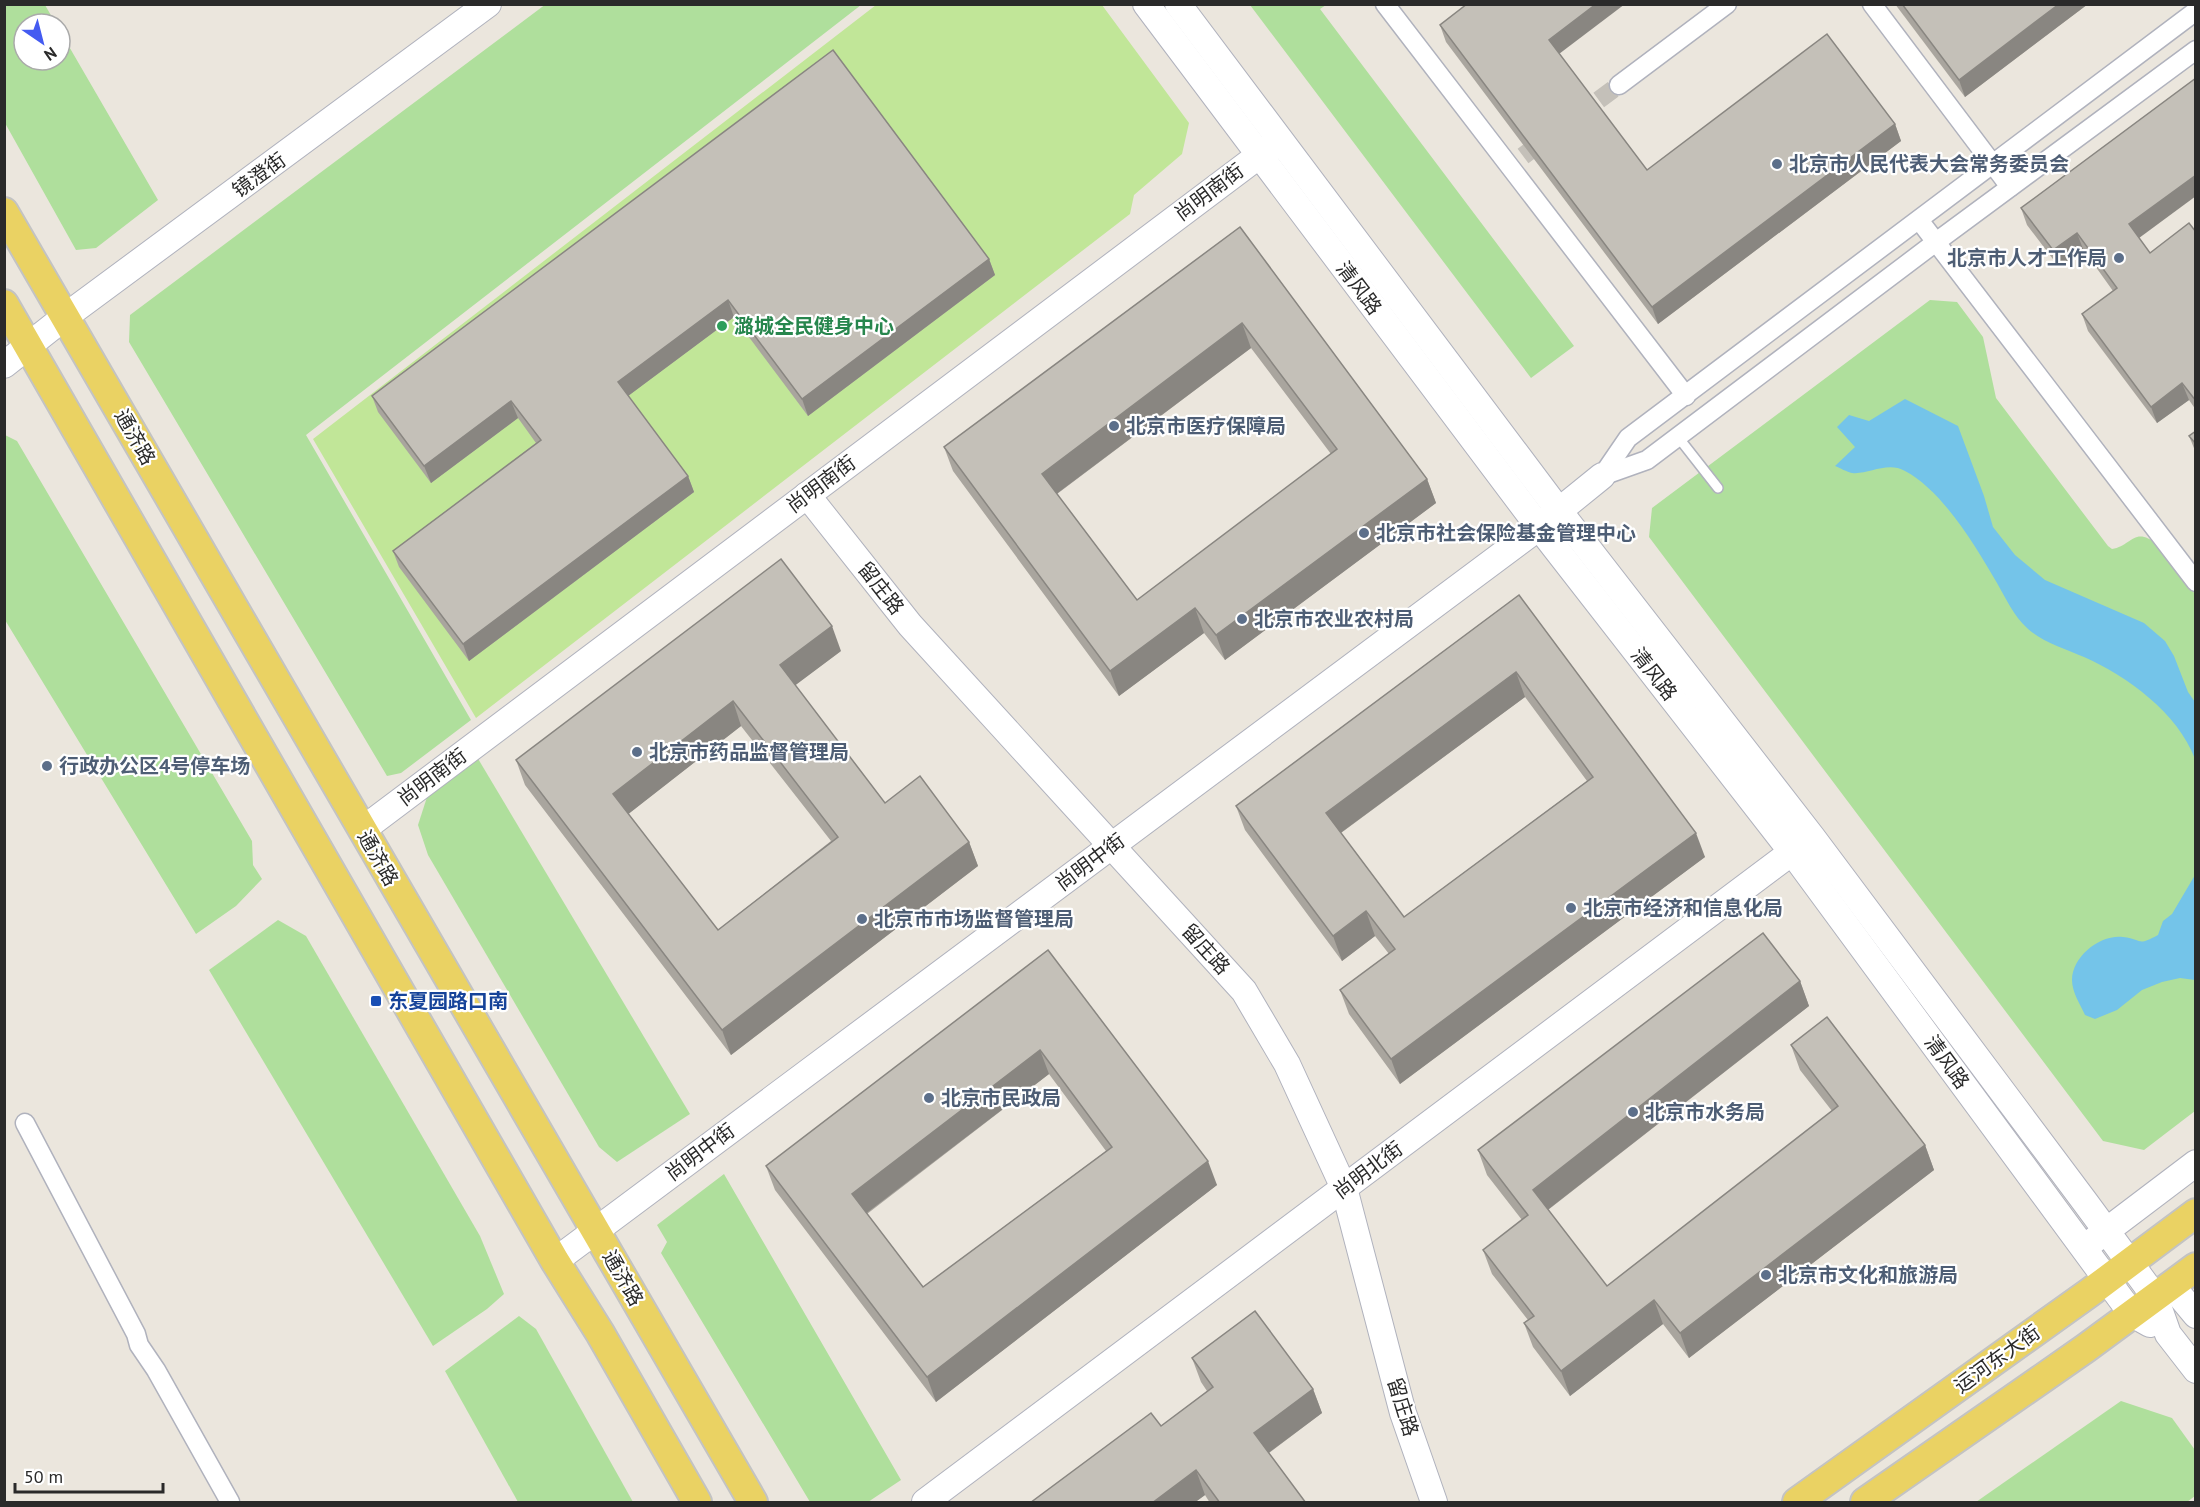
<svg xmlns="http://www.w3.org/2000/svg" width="2200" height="1507" viewBox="0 0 2200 1507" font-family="'PT Sans','Noto Sans SC',sans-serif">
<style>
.green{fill:#afdf9c}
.pitch{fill:#c1e698}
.water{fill:#74c4e9}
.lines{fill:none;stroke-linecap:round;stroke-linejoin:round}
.street-tunnel{stroke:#c4c0b9;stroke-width:18;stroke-dasharray:18 9;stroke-linecap:butt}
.lane-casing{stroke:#b0b2bd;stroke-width:12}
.street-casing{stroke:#b0b2bd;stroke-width:21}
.secondary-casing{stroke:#b0b2bd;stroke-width:28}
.primary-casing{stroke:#c3c3c3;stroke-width:32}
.lane{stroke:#fff;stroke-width:9}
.street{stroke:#fff;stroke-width:18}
.secondary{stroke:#fff;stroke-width:26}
.primary{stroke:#ead263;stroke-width:28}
.wall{fill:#a9a59e;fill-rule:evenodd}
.shaded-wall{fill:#898681}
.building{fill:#c4c0b8;stroke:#898681;stroke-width:1.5;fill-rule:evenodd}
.service-dot{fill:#5c6f8a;stroke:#fff;stroke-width:2}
.leisure-dot{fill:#2e9e5b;stroke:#fff;stroke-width:2}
.transit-dot{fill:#1a4fb4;stroke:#fff;stroke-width:2}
.labels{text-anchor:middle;stroke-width:4.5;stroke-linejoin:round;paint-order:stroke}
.service-label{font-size:20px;font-weight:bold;fill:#4e5e75;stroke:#fff;text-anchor:start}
.street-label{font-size:20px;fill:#2a2a2a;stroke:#fff}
.leisure-label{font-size:20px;font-weight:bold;fill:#27864d;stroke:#fff;text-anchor:start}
.transit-label{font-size:20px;font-weight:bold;fill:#164399;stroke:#fff;text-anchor:start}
</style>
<rect width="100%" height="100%" fill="#ebe6dd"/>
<g class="green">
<polygon points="546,4 861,5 306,435 471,720 401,773 387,776 129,342 130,315"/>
<polygon points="4,5 45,5 56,24 24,24 24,60 60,60 60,31 158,200 96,248 76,250 5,123"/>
<polygon points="1250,5 1326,5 1320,9 1574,346 1531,378"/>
<path d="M1930 300 1957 302 1983 337 1996 398 2108 546 2112 549C2132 546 2134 525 2158 545L2195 594V1111L2144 1150 2103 1141 1649 537 1652 508Z"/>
<polygon points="5,435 17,441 252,841 253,865 262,879 236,906 196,934 5,620"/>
<polygon points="477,757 690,1114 617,1162 599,1147 428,855 418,825 428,794"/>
<polygon points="278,920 306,936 480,1236 504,1294 487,1309 433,1346 209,970"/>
<polygon points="724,1174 901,1480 868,1502 810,1502 661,1253 667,1242 657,1225"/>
<polygon points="519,1316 536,1329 633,1502 518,1502 445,1371"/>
<polygon points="2121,1401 2172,1418 2195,1450 2195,1496 2187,1502 1976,1502"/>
</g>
<polygon class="pitch" points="876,5 1102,5 1189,123 1182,154 1134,195 1130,214 476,718 313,439"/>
<g class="water">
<path d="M1905 399 1958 426 1984 496 1993 527 2015 555 2045 580 2144 623 2165 641 2174 656 2188 692 2195 702V759C2178 713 2127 676 2084 657 2066 649 2042 642 2027 628 2014 616 2006 599 1997 583 1976 547 1943 491 1905 471 1887 461 1868 475 1852 473 1847 472 1840 468 1835 466L1855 447 1837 427 1849 415 1869 421Z"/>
<path d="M2195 875V980L2180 978 2162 982 2142 990 2117 1010 2095 1019 2085 1015C2080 1004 2072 992 2072 980 2072 956 2101 934 2123 937 2143 939 2136 947 2158 935L2163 921 2172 914Z"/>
</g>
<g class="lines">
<g class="street-tunnel">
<polyline points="1577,116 1619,85"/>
<polyline points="1523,156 1547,138"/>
</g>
<g class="lane-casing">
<polyline id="lane" points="1678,437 1718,488"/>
</g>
<g class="street-casing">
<g id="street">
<polyline points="1385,4 1686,396"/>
<polyline points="1872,4 2010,187"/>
<polyline points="1619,85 1727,4"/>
<polyline points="1919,220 2196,582"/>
<polyline points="1602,476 1628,438 2196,11"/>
<polyline points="1602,476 1647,460 1936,242 2196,50"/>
<polyline points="25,1123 136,1334 139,1345 156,1370 230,1502"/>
</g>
</g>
<g class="secondary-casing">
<g id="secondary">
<polyline points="1146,4 1539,527 1792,852 2132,1314 2150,1324"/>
<polyline points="1178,4 1559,511 1812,837 2085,1202 2155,1297 2168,1334 2196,1370"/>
<polyline points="4,365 66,316 488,4"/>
<polyline points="807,495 910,625 1244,991 1287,1064 1344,1188 1403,1413 1434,1502"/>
<polyline points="362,830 1273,145"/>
<polyline points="2093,1241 2196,1163"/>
<polyline points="555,1261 1539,527 1602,476"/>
<polyline points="2171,1285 2196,1315"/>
<polyline points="925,1502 1804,843"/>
</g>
</g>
<g class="primary-casing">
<g id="primary">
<polyline points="4,212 753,1502"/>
<polyline points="4,304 555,1261 600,1333 697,1502"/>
<polyline points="1797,1502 2089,1293 2196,1213"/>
<polyline points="1865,1502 2086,1348 2196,1267"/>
</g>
</g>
<use href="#lane" class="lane"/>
<use href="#street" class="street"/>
<use href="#secondary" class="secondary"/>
<use href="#primary" class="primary"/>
</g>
<g class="wall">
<polygon points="1895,4 2088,4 1965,97"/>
<polygon points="1440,25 1559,54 1647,170 1895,124 1901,141 1658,324 1446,42"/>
<polygon points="833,50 989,259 995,275 808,416 734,317 628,396 688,476 694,492 469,661 399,567 393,551 536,443 518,418 431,483 378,412 372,396"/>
<polygon points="2021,208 2139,238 2150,253 2196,232 2196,410 2189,400 2157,423 2088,331 2082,314 2113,291 2083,249 2059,267 2027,225"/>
<path d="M1240 227 1427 479 1436 503 1225 660 1204 633 1119 696 953 471 944 447ZM1251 348 1331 454 1137 600 1057 494Z"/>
<polygon points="2196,431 2196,453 2189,436"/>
<path d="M1519 595 1705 857 1400 1084 1349 1014 1340 990 1389 954 1375 936 1342 961 1245 830 1236 806ZM1525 697 1587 781 1404 917 1341 833Z"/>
<path d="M841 651 795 685 885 803 969 842 978 866 731 1055 525 785 516 760ZM741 726 831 841 718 930 628 814Z"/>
<path d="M1048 950 1217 1185 936 1402 775 1190 766 1166ZM1049 1074 1106 1151 923 1287 867 1214Z"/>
<polygon points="1800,981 1809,1006 1548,1210 1607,1286 1832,1111 1800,1070 1791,1045 1925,1145 1934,1170 1689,1358 1663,1324 1570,1396 1533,1347 1524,1323 1528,1320 1492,1274 1483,1250 1522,1220 1487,1175 1478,1150"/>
<polygon points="1192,1358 1313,1389 1322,1413 1269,1453 1306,1503 1210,1503 1205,1495 1194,1503 1030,1503 1161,1426 1207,1391 1201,1382"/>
</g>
<g class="shaded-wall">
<polygon points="1596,4 1625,4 1555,57 1549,40"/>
<polygon points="2059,4 2088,4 1965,97 1959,80"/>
<polygon points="1895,124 1901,141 1658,324 1652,307"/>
<polygon points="2196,175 2196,196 2135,241 2129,224"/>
<polygon points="2077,233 2083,249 2059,267 2053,250"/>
<polygon points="989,259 995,275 808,416 802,399"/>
<polygon points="728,300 734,317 624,399 618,382"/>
<polygon points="1242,323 1251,348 1051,498 1042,474"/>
<polygon points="2182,383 2189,400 2157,423 2151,407"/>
<polygon points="511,401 518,418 431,483 424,466"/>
<polygon points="688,476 694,492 469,661 463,644"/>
<polygon points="1427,479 1436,503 1225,660 1216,635"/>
<polygon points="1195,608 1204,633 1119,696 1110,671"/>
<polygon points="832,626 841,651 789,690 780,665"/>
<polygon points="1516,672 1525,697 1335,837 1326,813"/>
<polygon points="733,701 741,726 622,819 613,794"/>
<polygon points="1696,833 1705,857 1400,1084 1391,1059"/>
<polygon points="969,842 978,866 731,1055 722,1030"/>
<polygon points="1366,911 1375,936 1342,961 1333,936"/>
<polygon points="1800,981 1809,1006 1541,1215 1533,1190"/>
<polygon points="1040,1050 1049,1074 860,1218 852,1194"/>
<polygon points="1925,1145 1934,1170 1689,1358 1680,1333"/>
<polygon points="1208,1161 1217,1185 936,1402 927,1377"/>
<polygon points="1654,1300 1663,1324 1570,1396 1561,1371"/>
<polygon points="1313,1389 1322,1413 1263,1457 1254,1433"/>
<polygon points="1196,1470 1205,1495 1194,1503 1152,1503"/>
</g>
<g class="building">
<polygon points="1467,4 1596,4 1549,40 1647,170 1827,34 1895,124 1652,307 1440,25"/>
<polygon points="1902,4 2059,4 1959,80"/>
<polygon points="833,50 989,259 802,399 728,300 618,382 688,476 463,644 393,551 541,440 511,401 424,466 372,396"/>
<polygon points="2196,78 2196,175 2129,224 2150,253 2189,223 2196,232 2196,401 2182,383 2151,407 2082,314 2117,288 2077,233 2053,250 2021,208"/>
<path d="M1240 227 1427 479 1216 635 1195 608 1110 671 944 447ZM1242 323 1337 449 1137 600 1042 474Z"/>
<polygon points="2196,431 2196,444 2189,436"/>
<path d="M781 559 832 626 780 665 885 803 920 776 969 842 722 1030 516 760ZM733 701 838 837 718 930 613 794Z"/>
<path d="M1519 595 1696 833 1391 1059 1340 990 1395 949 1366 911 1333 936 1236 806ZM1516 672 1593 777 1404 917 1326 813Z"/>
<polygon points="1763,933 1800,981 1533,1190 1607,1286 1838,1106 1791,1045 1827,1017 1925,1145 1680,1333 1654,1300 1561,1371 1524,1323 1534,1316 1483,1250 1528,1215 1478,1150"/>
<path d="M1048 950 1208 1161 927 1377 766 1166ZM1040 1050 1112 1147 923 1287 852 1194Z"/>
<polygon points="1255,1311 1313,1389 1254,1433 1306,1503 1220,1503 1196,1470 1152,1503 1030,1503 1151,1413 1161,1426 1213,1387 1192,1358"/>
</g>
<g class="service-dot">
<circle cx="1777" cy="164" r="6"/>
<circle cx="2119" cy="258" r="6"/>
<circle cx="1114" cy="426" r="6"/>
<circle cx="1364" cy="533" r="6"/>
<circle cx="1242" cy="619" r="6"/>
<circle cx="637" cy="752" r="6"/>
<circle cx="47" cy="766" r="6"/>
<circle cx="1571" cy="908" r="6"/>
<circle cx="862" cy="919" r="6"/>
<circle cx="929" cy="1098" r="6"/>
<circle cx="1633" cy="1112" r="6"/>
<circle cx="1766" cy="1275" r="6"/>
</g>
<circle class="leisure-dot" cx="722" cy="326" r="6"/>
<rect class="transit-dot" x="370" y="995" width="12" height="12" rx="3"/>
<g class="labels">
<g class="service-label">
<text x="1789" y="171">北京市人民代表大会常务委员会</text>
<text x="2107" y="265" text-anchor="end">北京市人才工作局</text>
<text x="1126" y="433">北京市医疗保障局</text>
<text x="1376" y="540">北京市社会保险基金管理中心</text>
<text x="1254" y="626">北京市农业农村局</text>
<text x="649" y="759">北京市药品监督管理局</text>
<text x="59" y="773">行政办公区4号停车场</text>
<text x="1583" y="915">北京市经济和信息化局</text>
<text x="874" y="926">北京市市场监督管理局</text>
<text x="941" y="1105">北京市民政局</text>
<text x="1645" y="1119">北京市水务局</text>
<text x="1778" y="1282">北京市文化和旅游局</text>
</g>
<g class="street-label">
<text transform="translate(259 175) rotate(-36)" y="7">镜澄街</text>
<text transform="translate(1209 192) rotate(-37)" y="7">尚明南街</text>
<text transform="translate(1359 288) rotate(53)" y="7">清风路</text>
<text transform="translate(135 437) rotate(60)" y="7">通济路</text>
<text transform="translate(821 484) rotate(-37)" y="7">尚明南街</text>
<text transform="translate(881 588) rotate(52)" y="7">留庄路</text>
<text transform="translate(1654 674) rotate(52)" y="7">清风路</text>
<text transform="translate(432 777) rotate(-37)" y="7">尚明南街</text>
<text transform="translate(378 858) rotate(60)" y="7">通济路</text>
<text transform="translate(1090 862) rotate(-37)" y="7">尚明中街</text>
<text transform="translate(1206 949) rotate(48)" y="7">留庄路</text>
<text transform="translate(1947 1062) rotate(54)" y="7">清风路</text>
<text transform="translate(700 1152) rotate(-37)" y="7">尚明中街</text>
<text transform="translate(1368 1170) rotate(-37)" y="7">尚明北街</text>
<text transform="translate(623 1278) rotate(60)" y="7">通济路</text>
<text transform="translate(1997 1359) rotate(-36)" y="7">运河东大街</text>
<text transform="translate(1403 1407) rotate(73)" y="7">留庄路</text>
</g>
<g class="leisure-label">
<text x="734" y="333">潞城全民健身中心</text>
</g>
<g class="transit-label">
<text x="388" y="1008">东夏园路口南</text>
</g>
</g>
<rect width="2200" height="1507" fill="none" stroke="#2a2a2a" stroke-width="12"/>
<g transform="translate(42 42) rotate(145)"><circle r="28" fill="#ffffff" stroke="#aaaaaa" stroke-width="1.5"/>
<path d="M0-4.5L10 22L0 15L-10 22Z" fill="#445bf1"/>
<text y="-9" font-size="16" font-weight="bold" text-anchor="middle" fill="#2a2a2a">N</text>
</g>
<path d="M15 1483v9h148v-9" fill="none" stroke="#2a2a2a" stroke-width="3"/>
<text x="24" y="1483" font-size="18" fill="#2a2a2a" stroke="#ffffff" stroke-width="4.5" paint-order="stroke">50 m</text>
</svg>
